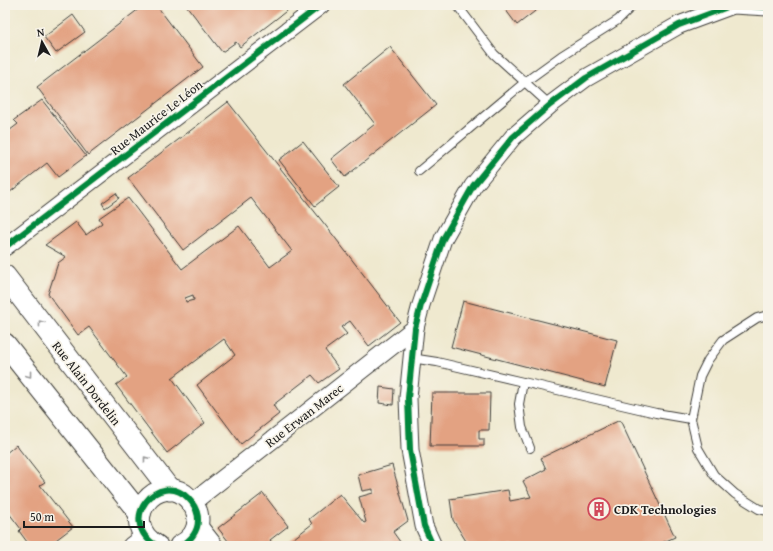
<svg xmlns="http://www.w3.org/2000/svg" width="773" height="551" viewBox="0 0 773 551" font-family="'Gentium Book Plus',serif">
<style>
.building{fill:#e3a282;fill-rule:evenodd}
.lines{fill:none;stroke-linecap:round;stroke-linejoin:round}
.service-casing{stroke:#3c3b37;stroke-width:10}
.minor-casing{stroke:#3c3b37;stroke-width:19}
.tertiary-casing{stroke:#3c3b37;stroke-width:23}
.service{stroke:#fff;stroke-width:8}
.minor{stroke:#fff;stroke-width:17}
.tertiary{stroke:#fff;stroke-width:21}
.cycleway-casing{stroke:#f7f3e8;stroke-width:8}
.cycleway{stroke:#00873e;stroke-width:6}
.oneway{stroke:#999}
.labels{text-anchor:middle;stroke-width:3.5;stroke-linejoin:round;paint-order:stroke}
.street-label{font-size:13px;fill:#1c1c1c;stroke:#f7f3e8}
.poi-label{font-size:13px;font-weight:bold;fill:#1c1c1c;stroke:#f7f3e8;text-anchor:start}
</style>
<rect width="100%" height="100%" fill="#f7f3e8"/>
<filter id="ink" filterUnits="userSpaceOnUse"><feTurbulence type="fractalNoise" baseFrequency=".025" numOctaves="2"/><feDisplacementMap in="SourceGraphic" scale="8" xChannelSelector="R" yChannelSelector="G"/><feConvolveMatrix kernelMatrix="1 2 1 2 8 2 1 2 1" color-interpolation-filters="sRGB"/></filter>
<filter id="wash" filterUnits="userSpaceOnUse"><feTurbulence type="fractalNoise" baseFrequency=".012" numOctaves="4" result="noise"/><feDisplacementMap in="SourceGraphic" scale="16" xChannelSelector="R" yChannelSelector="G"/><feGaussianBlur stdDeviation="0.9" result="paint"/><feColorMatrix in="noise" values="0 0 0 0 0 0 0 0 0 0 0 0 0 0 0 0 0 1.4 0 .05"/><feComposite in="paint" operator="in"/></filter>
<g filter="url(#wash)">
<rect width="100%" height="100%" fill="#efe9cf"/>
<g id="blocks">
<g class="building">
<polygon points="144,5 158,5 157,6 203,67 88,155 37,87"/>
<polygon points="186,5 294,5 240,47 236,42 222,52"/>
<polygon points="502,5 543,5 517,25"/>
<polygon points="73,15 85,32 56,53 44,37"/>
<polygon points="390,47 436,105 345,177 331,159 375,124 344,84"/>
<polygon points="42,100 86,156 58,177 47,163 5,196 5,134 18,124 14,120"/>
<path d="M228 102 326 226 400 322 369 346 350 321 341 327 347 334 325 350 339 369 319 383 312 375 273 405 279 414 241 444 197 385 235 355 224 339 172 378 205 423 167 453 116 385 127 377 89 327 78 335 48 294 58 263 66 257 45 245 76 222 86 235 102 223 99 218 128 198 182 269 239 226 270 267 292 251 251 198 183 250 128 178ZM193 295 194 300 186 302 185 298Z"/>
<polygon points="303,141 339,187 315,206 279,160"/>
<polygon points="116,193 119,198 105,208 102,203"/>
<polygon points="463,301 617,340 605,387 451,347"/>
<polygon points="380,387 394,389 393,405 379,403"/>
<polygon points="432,393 490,393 489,430 479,430 479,439 484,439 484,446 430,446"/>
<polygon points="620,420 675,537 655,546 469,546 453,520 450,499 508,490 510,501 531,497 523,481 546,469 541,458"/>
<polygon points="16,445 45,482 40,485 73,527 48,546 30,546 19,531 21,529 5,508 5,454"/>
<polygon points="392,465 408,521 393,532 403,546 378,546 376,544 374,546 284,546 312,524 309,519 340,494 364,523 366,522 359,497 373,493 373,489 362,491 358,475"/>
<polygon points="263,493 288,526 270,540 274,545 272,546 232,546 218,528"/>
</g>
</g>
</g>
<g filter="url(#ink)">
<use href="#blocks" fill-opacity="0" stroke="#3c3b37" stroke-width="1"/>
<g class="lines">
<g class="service-casing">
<g id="service">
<polyline points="457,5 494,54 550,105"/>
<polyline points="419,171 525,82 561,56 618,20 633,5"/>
<polyline points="768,315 757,318 723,340 708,360 700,376 691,419 698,448 714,475 735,494 759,509 768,511"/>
<polyline points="411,358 437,362 523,382 519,404 522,427 530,448"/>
<polyline points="523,382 656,413 691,419"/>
</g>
</g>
<g class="minor-casing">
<g id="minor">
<polyline points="5,247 321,5"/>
<polyline points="193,502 415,328"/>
<polyline points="131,546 144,536"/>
<polyline points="433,546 424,526 410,450 408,398 415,328 421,305 443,239 473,186 513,137 550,105 586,78 679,25 714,12 733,5 768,7"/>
</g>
</g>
<g class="tertiary-casing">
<g id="tertiary">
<polyline points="5,276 170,490"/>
<polyline points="5,344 140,514"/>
<polyline points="197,527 212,546"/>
<path d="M157 546C114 521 160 469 188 498 194 504 198 511 198 520 198 532 190 541 180 546"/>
</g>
</g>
<use href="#service" class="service"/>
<use href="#minor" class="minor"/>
<use href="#tertiary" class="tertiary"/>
<g class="cycleway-casing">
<g id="cycleway">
<polyline points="5,247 321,5"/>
<path d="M157 546C114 521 160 469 188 498 194 504 198 511 198 520 198 532 190 541 180 546"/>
<polyline points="433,546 424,526 410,450 408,398 415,328 421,305 443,239 473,186 513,137 550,105 586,78 679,25 714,12 733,5 768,7"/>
</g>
</g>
<use href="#cycleway" class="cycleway"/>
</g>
<defs><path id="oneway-chevron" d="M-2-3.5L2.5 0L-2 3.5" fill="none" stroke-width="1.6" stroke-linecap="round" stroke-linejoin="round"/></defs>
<g class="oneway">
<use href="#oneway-chevron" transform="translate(41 323) rotate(-128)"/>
<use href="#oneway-chevron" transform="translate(29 375) rotate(52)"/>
<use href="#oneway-chevron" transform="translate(146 459) rotate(-128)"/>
</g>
</g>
<defs>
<g id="building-ring" transform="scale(1.15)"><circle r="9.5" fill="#f7f3e8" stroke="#d1495b" stroke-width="1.5"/><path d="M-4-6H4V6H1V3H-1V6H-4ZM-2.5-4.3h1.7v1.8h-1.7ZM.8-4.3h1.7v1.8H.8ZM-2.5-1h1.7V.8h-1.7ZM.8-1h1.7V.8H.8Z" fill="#d1495b"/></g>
</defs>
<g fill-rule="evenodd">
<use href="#building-ring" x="599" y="509"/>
</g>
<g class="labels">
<g class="street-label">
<text transform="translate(156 117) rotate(-38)" y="5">Rue Maurice Le Léon</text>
<text transform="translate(87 383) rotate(52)" y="5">Rue Alain Dordelin</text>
<text transform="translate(304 415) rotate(-38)" y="5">Rue Erwan Marec</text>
</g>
<g class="poi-label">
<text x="614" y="514">CDK Technologies</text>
</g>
</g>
<rect width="773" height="551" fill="none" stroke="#f7f3e8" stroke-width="20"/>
<g transform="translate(42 42) rotate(352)" stroke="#f7f3e8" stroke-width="3" paint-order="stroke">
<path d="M0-3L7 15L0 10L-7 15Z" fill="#1c1c1c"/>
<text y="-6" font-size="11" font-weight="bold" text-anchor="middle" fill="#1c1c1c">N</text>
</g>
<path d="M24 521v6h120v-6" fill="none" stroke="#1c1c1c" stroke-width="2"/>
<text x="30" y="521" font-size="12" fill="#1c1c1c" stroke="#f7f3e8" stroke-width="3" paint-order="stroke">50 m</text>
</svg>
